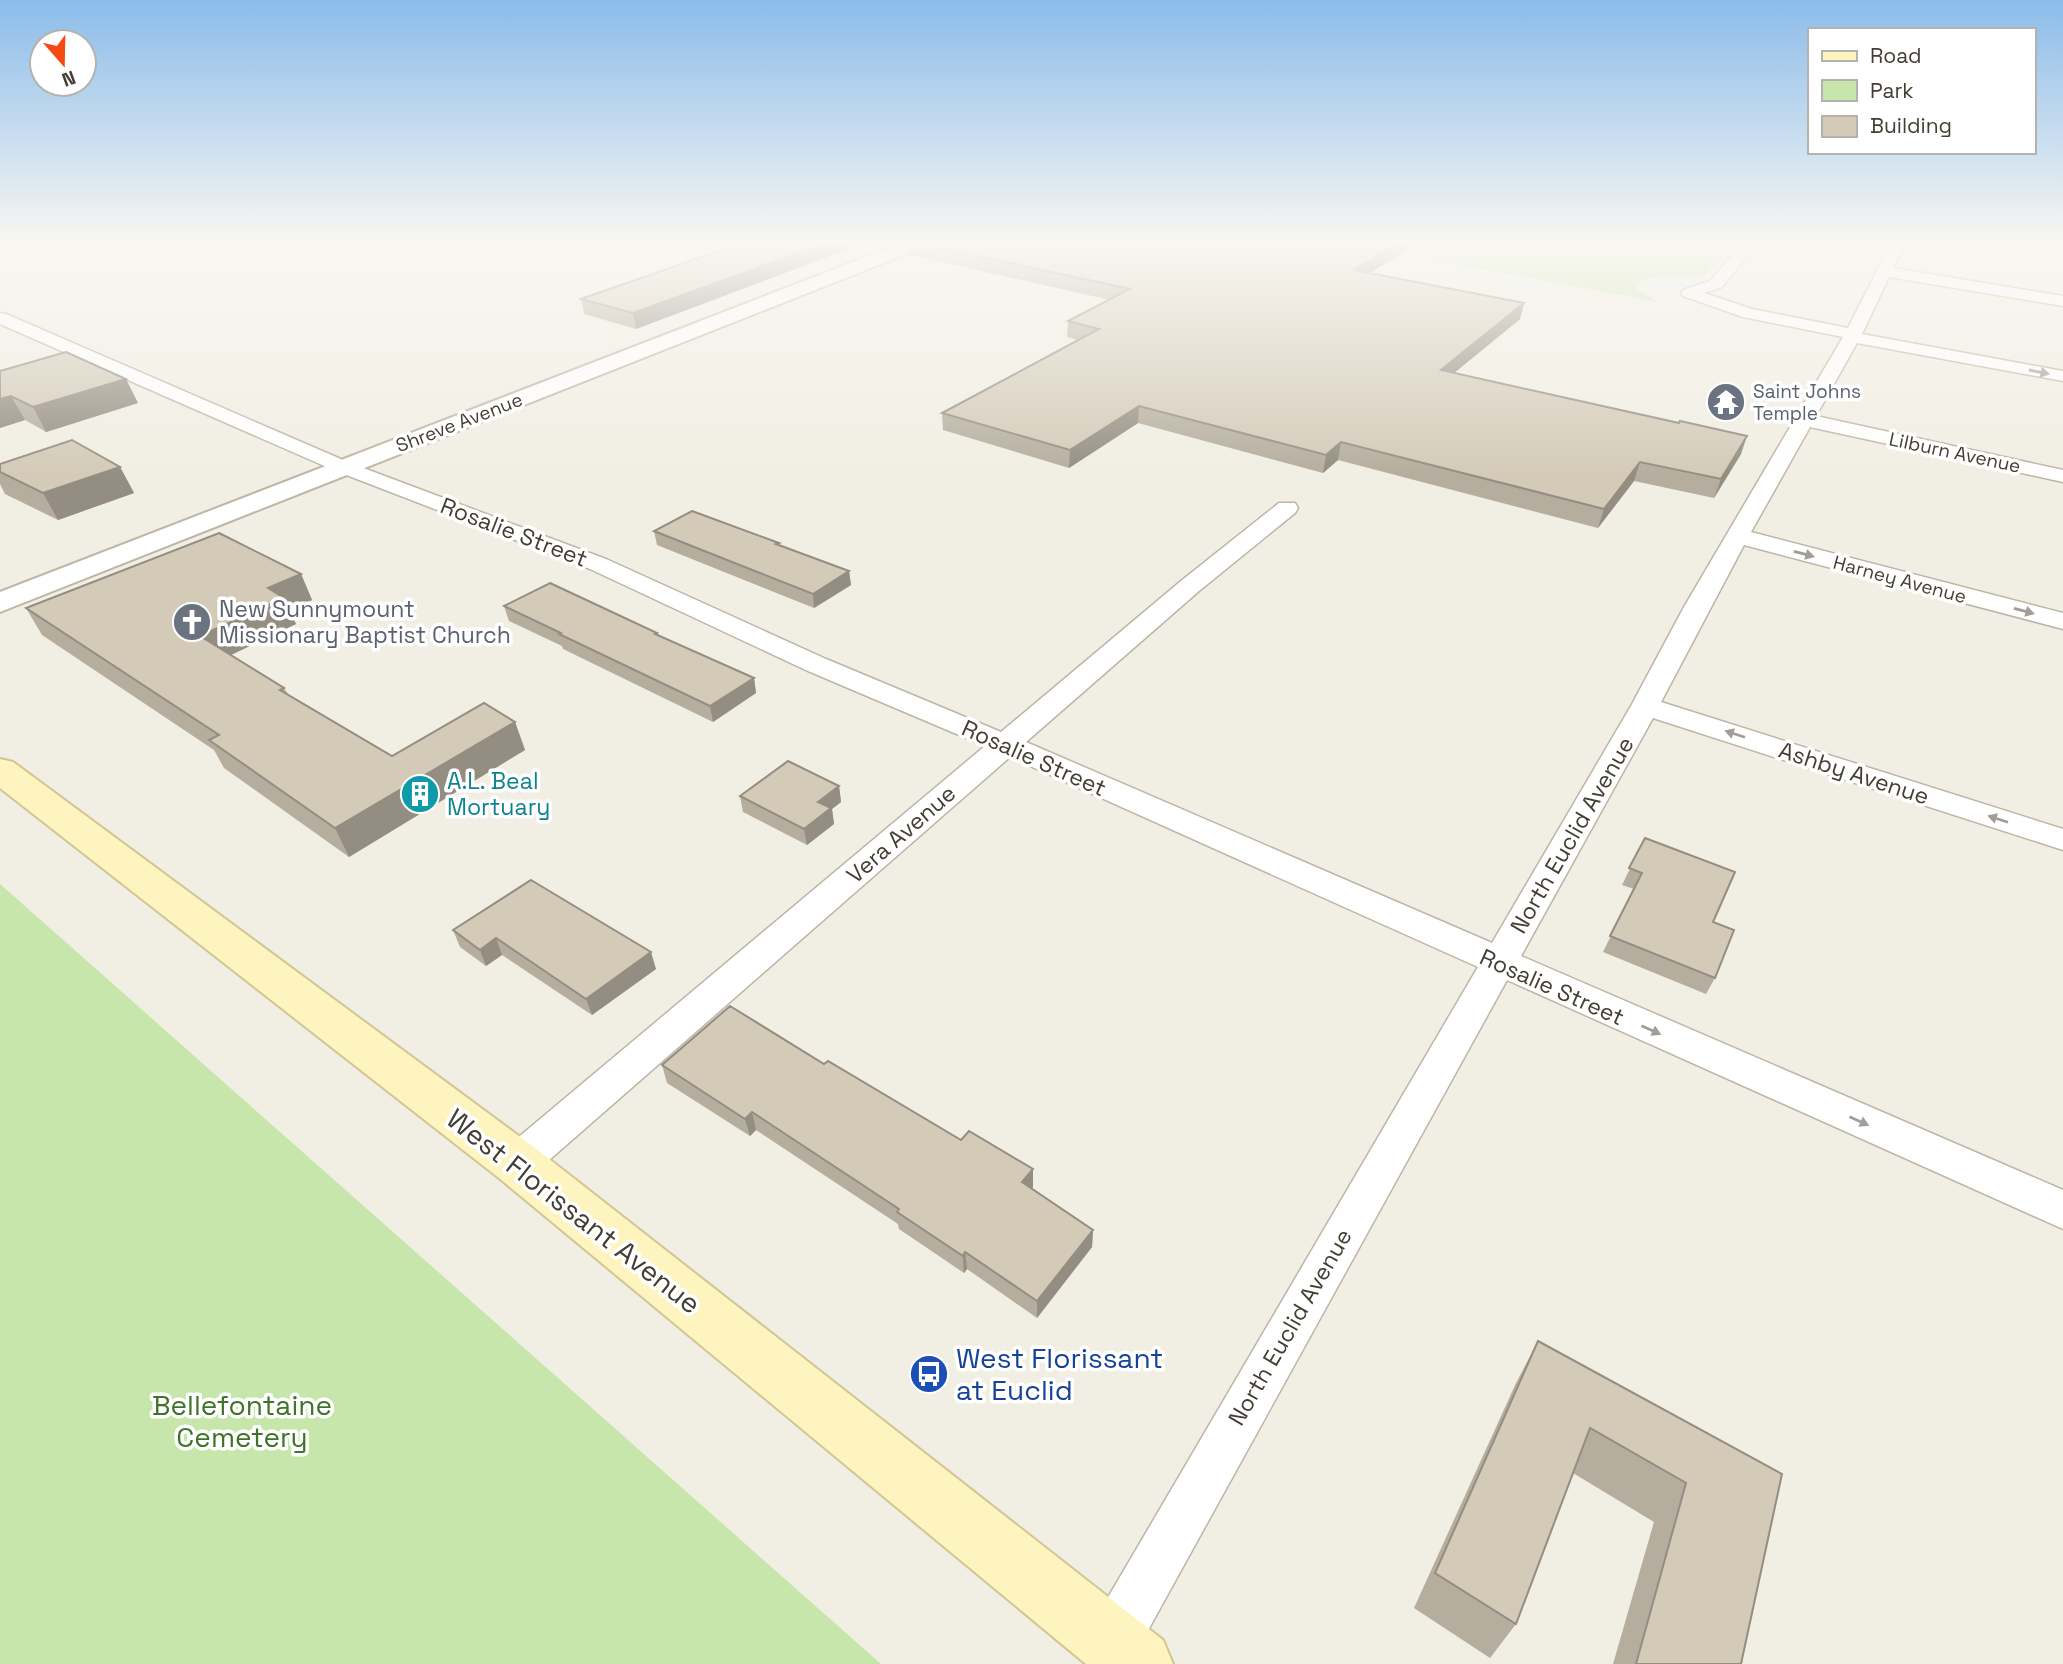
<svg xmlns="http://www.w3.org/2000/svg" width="2063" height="1664" viewBox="0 0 2063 1664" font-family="'Space Grotesk',sans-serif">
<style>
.green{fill:#c6e6ab}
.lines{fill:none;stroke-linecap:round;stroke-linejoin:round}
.minor-casing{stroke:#bcb6a6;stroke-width:3}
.tertiary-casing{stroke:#bcb6a6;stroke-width:4}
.secondary-casing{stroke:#d1c693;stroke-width:4}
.minor{fill:#fff;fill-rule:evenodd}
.tertiary{fill:#fff;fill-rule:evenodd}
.secondary{fill:#fef4c0;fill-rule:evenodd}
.wall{fill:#b5ae9e}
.shaded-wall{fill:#948d81}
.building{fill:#d3cab8;stroke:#948d81;stroke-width:2}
.oneway{fill:#a19e99}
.labels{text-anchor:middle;stroke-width:7;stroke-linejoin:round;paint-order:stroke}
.far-worship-label{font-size:19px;fill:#5b616d;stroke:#fff;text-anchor:start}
.far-street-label{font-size:19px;fill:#433e33;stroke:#fff}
.street-label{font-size:23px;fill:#433e33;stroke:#fff}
.worship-label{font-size:23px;fill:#5b616d;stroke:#fff;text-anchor:start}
.culture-label{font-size:23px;fill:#0d838f;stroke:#fff;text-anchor:start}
.near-street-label{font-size:28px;fill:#433e33;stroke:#fff}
.near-transit-label{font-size:28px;fill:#164399;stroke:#fff;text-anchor:start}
.near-park-label{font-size:28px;fill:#3e7328;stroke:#fff}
</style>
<rect width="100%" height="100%" fill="#f1eee3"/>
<g class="green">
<polygon points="1450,243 1735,243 1707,273 1701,277 1654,277 1636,283 1638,290 1659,302 1427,259"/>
<polygon points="0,884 881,1664 0,1664"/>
</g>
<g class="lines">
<g class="minor-casing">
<polygon id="minor" points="1743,243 1758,243 1722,287 1704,293 1752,309 1848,328 1891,243 1905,243 1893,268 2063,296 2063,306 1889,277 1862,334 2063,371 2063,381 1857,343 1816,416 2063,470 2063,482 1810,427 1751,532 2063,613 2063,629 1744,545 1661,702 2063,829 2063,850 1653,718 1521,956 2063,1190 2063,1229 1507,980 1131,1661 1125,1664 1093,1661 1085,1642 1093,1623 1478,967 1010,757 532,1175 517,1181 502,1175 496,1163 502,1151 985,746 808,671 590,569 336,471 0,324 0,313 6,314 350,463 606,559 826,659 1001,732 1181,581 1279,503 1295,503 1298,508 1295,513 1199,591 1026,742 1492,943 1631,706 1684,607 1843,337 1743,317 1683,296 1681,293 1683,290 1710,281"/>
</g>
<g class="tertiary-casing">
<polygon id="tertiary" points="902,243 927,243 924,247 0,612 0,592"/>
</g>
<g class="secondary-casing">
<polygon id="secondary" points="0,759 13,762 535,1148 1163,1640 1173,1664 1086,1664 499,1178 0,788"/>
</g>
<use href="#minor" class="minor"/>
<use href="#tertiary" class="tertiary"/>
<use href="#secondary" class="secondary"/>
</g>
<g class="wall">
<polygon points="742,243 895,243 880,249 861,244 636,329 584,314 581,299"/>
<polygon points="909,243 1417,243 1370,273 1524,303 1520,319 1454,373 1741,454 1714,498 1634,481 1598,528 1338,460 1323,473 1138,423 1069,468 943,430 942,413 1078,340 1067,337 1068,321 1110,300 910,255"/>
<polygon points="0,371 138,403 46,432 25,420 0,428"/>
<polygon points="0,464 120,467 134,493 58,520 5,494 0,484"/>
<polygon points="654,531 779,543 779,545 849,571 851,585 814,608 657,545"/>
<polygon points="301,574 312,600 289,610 296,624 231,655 284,688 288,694 392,756 515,722 525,750 349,857 224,768 214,750 42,635 26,608"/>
<polygon points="504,606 657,633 658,635 754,678 756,693 713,722 563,649 562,646 509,621"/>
<polygon points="839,786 841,802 832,809 834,824 807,845 743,812 740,796"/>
<polygon points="1645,838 1713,922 1715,978 1706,994 1603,952 1634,889 1622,885"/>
<polygon points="453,930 656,969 592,1015 502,955 486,966 460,947"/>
<polygon points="824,1064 1033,1187 1032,1189 1093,1230 1092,1247 1037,1318 967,1269 964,1273 899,1229 898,1224 756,1130 750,1136 667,1083 662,1065"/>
<polygon points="1538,1341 1782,1474 1741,1664 1613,1664 1654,1522 1573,1473 1516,1624 1490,1658 1414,1608 1516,1383"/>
</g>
<g class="shaded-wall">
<polygon points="826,243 861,243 861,244 636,329 633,313"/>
<polygon points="880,243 895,243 880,249"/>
<polygon points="1397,243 1417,243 1351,285 1354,270"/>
<polygon points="1524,303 1520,319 1437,387 1441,370"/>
<polygon points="126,379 138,403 46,432 33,407"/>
<polygon points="11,396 25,420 0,428 0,399"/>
<polygon points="1139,406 1138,423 1069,468 1070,450"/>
<polygon points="1747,436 1741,454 1714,498 1721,479"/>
<polygon points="1341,442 1338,460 1323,473 1326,455"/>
<polygon points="1640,462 1634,481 1598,528 1604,509"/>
<polygon points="120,467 134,493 58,520 43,493"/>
<polygon points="849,571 851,585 814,608 813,594"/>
<polygon points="301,574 312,600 289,610 296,624 214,663 200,636 268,588"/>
<polygon points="754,678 756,693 713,722 710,706"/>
<polygon points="515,722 525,750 349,857 335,828"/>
<polygon points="839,786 841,802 832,809 834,824 807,845 804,829 818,802"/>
<polygon points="496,938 502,955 486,966 480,950"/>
<polygon points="651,952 656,969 592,1015 586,999"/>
<polygon points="752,1112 756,1130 750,1136 745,1119"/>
<polygon points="1033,1169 1033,1187 1022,1200 1022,1182"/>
<polygon points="1093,1230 1092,1247 1037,1318 1037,1301"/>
<polygon points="965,1252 967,1269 964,1273 963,1256"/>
</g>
<g class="building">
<polygon points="742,243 826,243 633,313 581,299"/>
<polygon points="917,243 1397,243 1354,270 1524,303 1441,370 1679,423 1680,421 1747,436 1721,479 1640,462 1604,509 1341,442 1326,455 1139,406 1070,450 942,413 1099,329 1068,321 1130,289"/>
<polygon points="66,352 126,379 33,407 11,396 0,399 0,371"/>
<polygon points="72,440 120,467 43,493 0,472 0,464"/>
<polygon points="692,511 779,543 776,544 849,571 813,594 654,531"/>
<polygon points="219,533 301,574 268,588 284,598 200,636 284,688 280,690 392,756 484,703 515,722 335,828 209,740 219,735 26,608"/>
<polygon points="550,583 657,633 655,634 754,678 710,706 559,634 561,633 504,606"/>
<polygon points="788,761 839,786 818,802 831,808 804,829 740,796"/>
<polygon points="1645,838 1735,872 1713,922 1734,930 1715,978 1610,936 1642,873 1629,868"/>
<polygon points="531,880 651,952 586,999 496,938 480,950 453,930"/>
<polygon points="730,1006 824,1064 828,1061 961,1140 969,1131 1033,1169 1022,1182 1093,1230 1037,1301 965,1252 963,1256 897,1212 899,1209 752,1112 745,1119 662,1065"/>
<polygon points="1538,1341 1782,1474 1741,1664 1636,1664 1686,1483 1590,1428 1516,1624 1435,1573"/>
</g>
<defs><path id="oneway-solid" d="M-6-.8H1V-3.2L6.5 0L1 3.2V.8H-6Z" transform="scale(1.75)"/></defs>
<g class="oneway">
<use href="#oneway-solid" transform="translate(2039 372) rotate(11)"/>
<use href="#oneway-solid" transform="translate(1804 554) rotate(15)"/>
<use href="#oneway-solid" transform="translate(2024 611) rotate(15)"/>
<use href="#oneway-solid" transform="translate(1735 734) rotate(-162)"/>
<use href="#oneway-solid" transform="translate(1998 819) rotate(-162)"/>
<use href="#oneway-solid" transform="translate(1651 1030) rotate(24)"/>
<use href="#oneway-solid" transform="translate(1859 1121) rotate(24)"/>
</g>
<linearGradient id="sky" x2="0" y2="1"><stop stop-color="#8bbcea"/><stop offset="0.51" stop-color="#f9f7f2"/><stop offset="1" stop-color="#f9f7f2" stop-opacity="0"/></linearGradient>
<rect width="2063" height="476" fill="url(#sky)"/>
<defs>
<g id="temple-disc" transform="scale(2.0125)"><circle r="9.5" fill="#6b7280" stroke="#fff"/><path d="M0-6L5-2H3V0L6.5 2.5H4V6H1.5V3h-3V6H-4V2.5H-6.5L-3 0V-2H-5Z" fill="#fff"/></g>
<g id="church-disc" transform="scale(2.0125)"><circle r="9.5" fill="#6b7280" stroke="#fff"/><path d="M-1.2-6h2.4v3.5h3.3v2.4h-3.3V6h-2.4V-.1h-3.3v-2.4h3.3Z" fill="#fff"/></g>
<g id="building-disc" transform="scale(2.0125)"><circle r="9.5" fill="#0f9aa8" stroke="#fff"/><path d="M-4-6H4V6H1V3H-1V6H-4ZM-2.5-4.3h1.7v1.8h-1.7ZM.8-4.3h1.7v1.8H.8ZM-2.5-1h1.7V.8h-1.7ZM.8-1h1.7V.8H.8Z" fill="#fff"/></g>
<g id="bus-disc" transform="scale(2.0125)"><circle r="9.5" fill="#1a4fb4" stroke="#fff"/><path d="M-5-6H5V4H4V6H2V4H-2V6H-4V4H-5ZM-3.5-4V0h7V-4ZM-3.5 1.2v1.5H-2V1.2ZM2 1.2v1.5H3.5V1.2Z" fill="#fff"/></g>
</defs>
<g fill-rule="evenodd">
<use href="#temple-disc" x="1726" y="402"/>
<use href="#church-disc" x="192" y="622"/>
<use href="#building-disc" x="420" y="794"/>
<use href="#bus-disc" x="929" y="1374"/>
</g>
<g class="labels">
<g class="far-worship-label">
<text x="1753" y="398">Saint Johns<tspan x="1753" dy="22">Temple</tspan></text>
</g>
<g class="far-street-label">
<text transform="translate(459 422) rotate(-21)" y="7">Shreve Avenue</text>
<text transform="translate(1955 452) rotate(12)" y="7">Lilburn Avenue</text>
<text transform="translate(1900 579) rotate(15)" y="7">Harney Avenue</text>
</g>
<g class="street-label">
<text transform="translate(514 532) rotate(21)" y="8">Rosalie Street</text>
<text transform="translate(1034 758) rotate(24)" y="8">Rosalie Street</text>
<text transform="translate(1854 773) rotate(18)" y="8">Ashby Avenue</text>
<text transform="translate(901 834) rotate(-41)" y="8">Vera Avenue</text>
<text transform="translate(1572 835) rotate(-60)" y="8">North Euclid Avenue</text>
<text transform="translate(1552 987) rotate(24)" y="8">Rosalie Street</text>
<text transform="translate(1290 1327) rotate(-60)" y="8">North Euclid Avenue</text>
</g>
<g class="worship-label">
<text x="219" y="617">New Sunnymount<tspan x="219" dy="26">Missionary Baptist Church</tspan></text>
</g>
<g class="culture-label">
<text x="447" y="789">A.L. Beal<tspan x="447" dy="26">Mortuary</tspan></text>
</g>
<g class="near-street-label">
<text transform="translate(574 1211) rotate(38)" y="10">West Florissant Avenue</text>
</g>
<g class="near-transit-label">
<text x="956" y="1368">West Florissant<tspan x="956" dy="32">at Euclid</tspan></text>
</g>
<g class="near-park-label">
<text x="242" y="1415">Bellefontaine<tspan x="242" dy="32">Cemetery</tspan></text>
</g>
</g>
<rect x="1808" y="28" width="228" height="126" fill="#ffffff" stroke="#b4b2ad" stroke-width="2"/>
<rect x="1822" y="51" width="35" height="10" fill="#fef4c0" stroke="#b4b2ad" stroke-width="2"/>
<text x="1870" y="63" font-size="21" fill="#433e33">Road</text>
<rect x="1822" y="80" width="35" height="21" fill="#c6e6ab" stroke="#b4b2ad" stroke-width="2"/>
<text x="1870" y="98" font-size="21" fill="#433e33">Park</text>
<rect x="1822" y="116" width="35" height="21" fill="#d3cab8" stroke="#b4b2ad" stroke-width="2"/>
<text x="1870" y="133" font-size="21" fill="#433e33">Building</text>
<g transform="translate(63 63) rotate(160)"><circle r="33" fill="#ffffff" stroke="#b4b2ad" stroke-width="2"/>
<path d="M0-5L12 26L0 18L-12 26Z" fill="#f74914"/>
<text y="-10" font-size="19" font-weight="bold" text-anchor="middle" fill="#433e33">N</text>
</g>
</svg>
